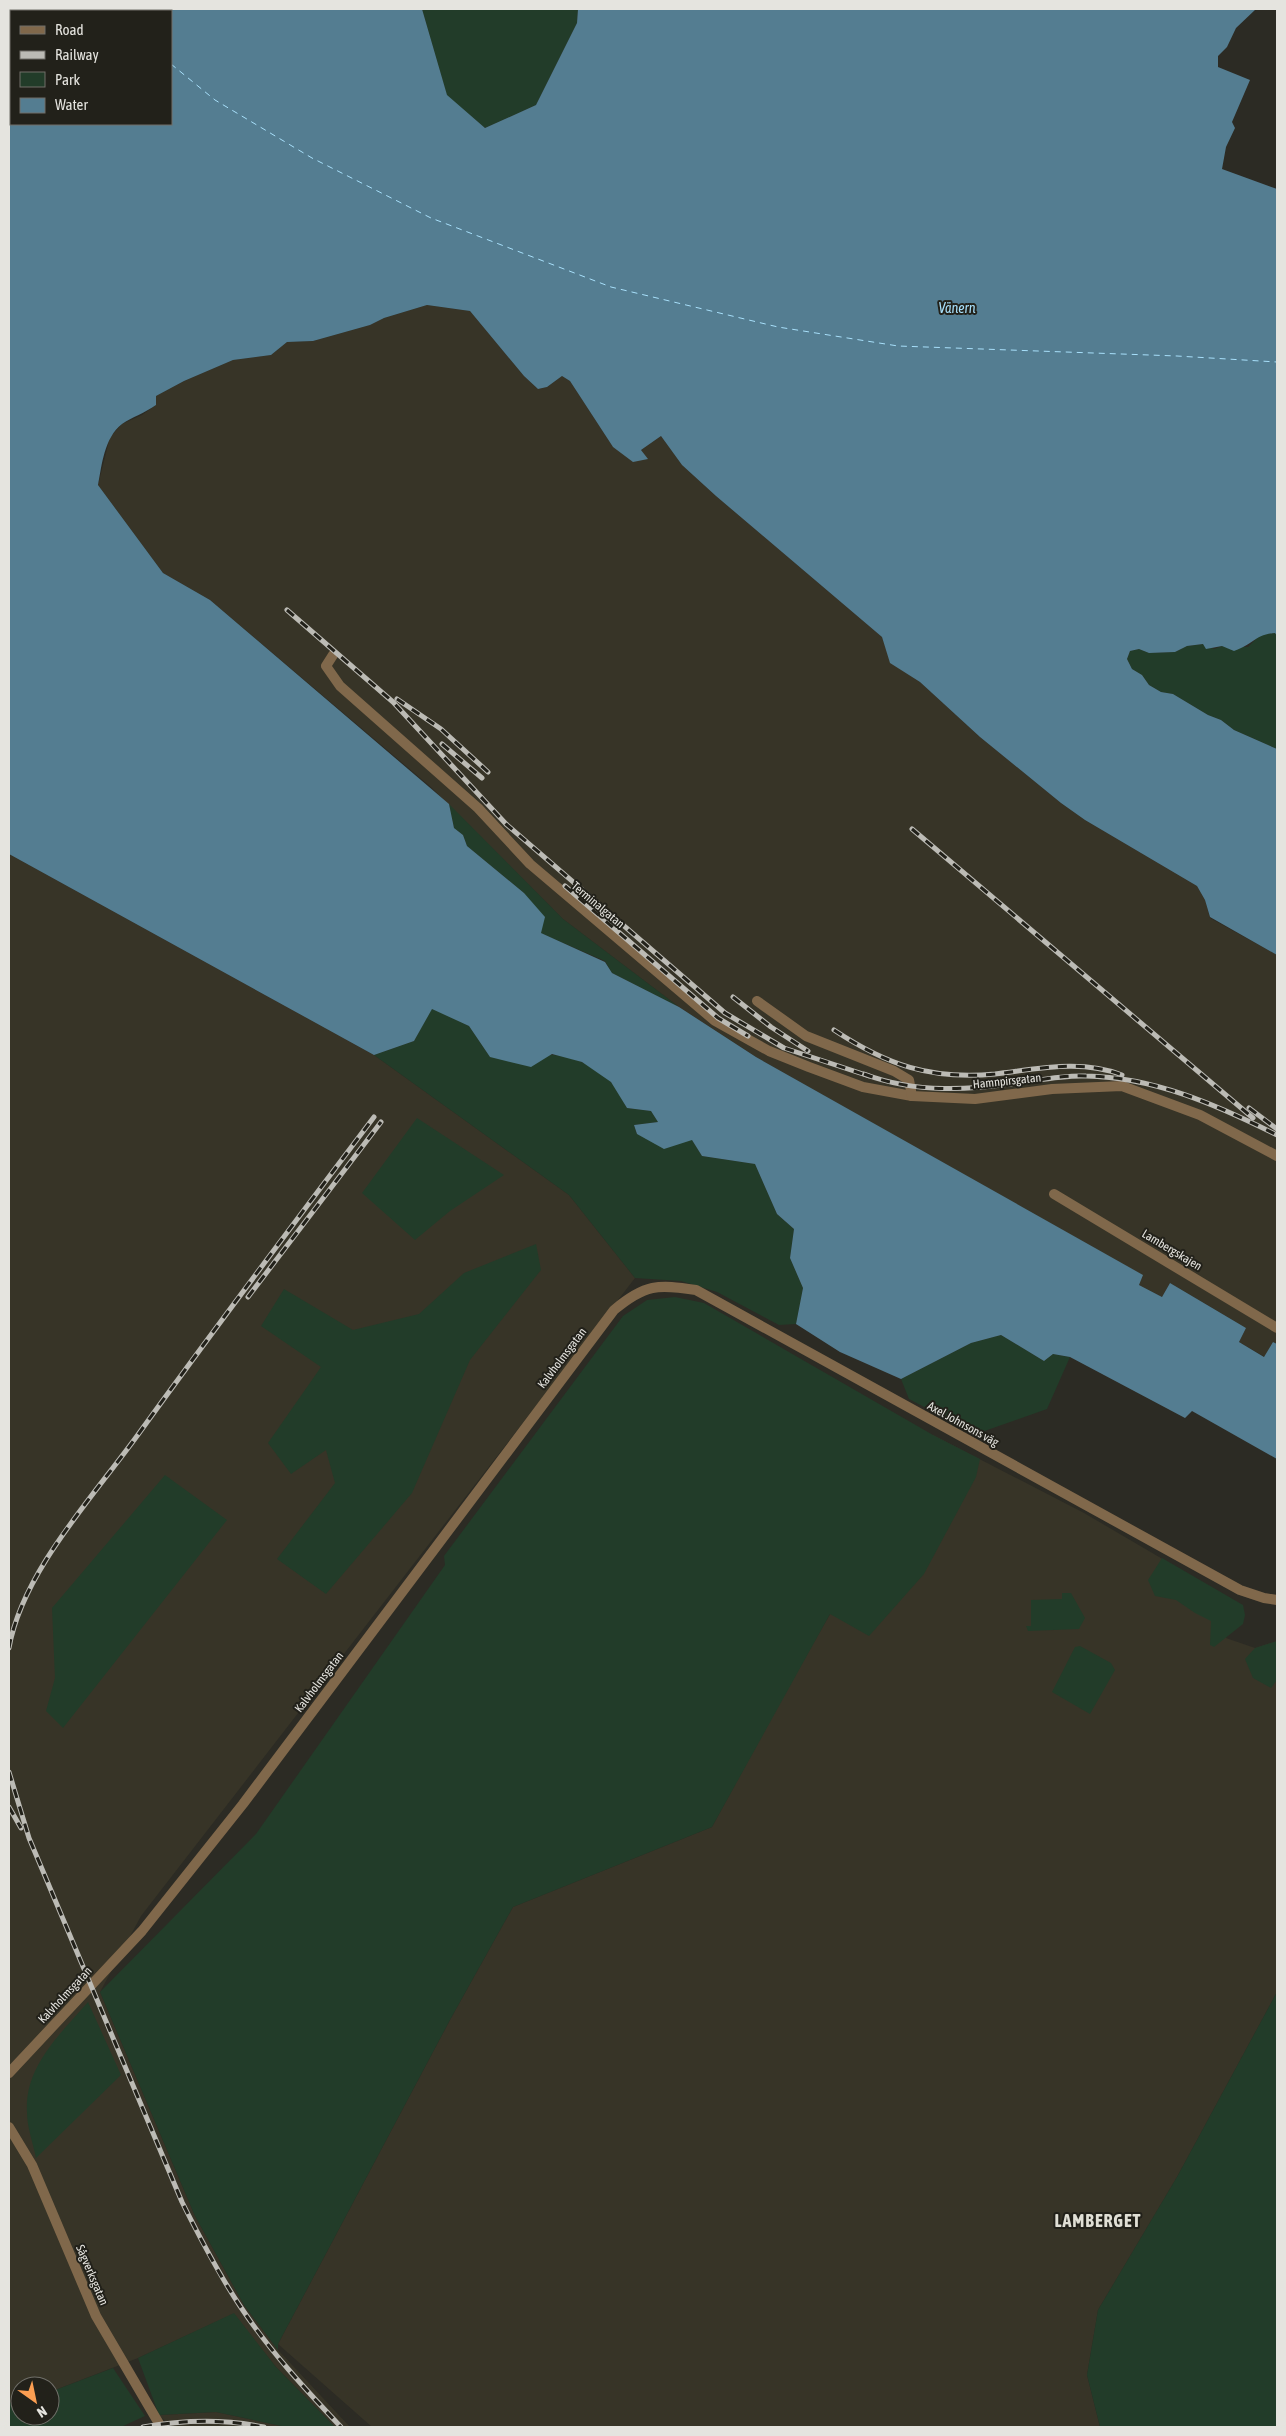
<svg xmlns="http://www.w3.org/2000/svg" width="1286" height="2436" viewBox="0 0 1286 2436" font-family="'Asap Condensed',sans-serif">
<style>
.built{fill:#373427}
.green{fill:#223c29}
.water{fill:#547d91;fill-rule:evenodd}
.lines{fill:none;stroke-linecap:round;stroke-linejoin:round}
.ferry{stroke:#a8e0fb;stroke-width:1;stroke-dasharray:6 5;stroke-linecap:butt}
.minor{stroke:#80684b;stroke-width:10}
.tertiary{stroke:#80684b;stroke-width:10}
.rail-casing{stroke:#bcbbb5;stroke-width:5}
.rail{stroke:#22211a;stroke-width:3;stroke-dasharray:9;stroke-linecap:butt}
.labels{text-anchor:middle;stroke-width:4;stroke-linejoin:round;paint-order:stroke}
.street-label{font-size:12px;fill:#e5e4df;stroke:#22211a}
.water-label{font-size:14px;font-style:italic;fill:#a8e0fb;stroke:#22211a}
.district-label{font-size:18px;font-weight:bold;letter-spacing:1px;fill:#e0dfd5;stroke:#22211a}
</style>
<rect width="100%" height="100%" fill="#2c2b24"/>
<g class="built">
<polygon points="427,305 470,311 524,376 538,389 547,387 562,376 570,381 613,447 647,459 641,450 661,436 682,465 716,496 882,637 891,663 920,682 980,737 1061,803 1085,820 1197,886 1205,900 1210,918 1277,955 1277,1344 1273,1342 1265,1357 1239,1342 1246,1328 1170,1283 1162,1297 1139,1285 1142,1275 756,1057 679,1007 563,919 432,788 210,600 163,573 98,485 110,437 122,424 142,415 156,405 156,396 184,381 233,360 271,355 287,342 313,341 370,325 384,318"/>
<polygon points="9,854 374,1055 569,1195 635,1278 141,1916 100,1992 195,2216 244,2305 278,2350 350,2427 335,2427 276,2367 233,2314 138,2358 50,2392 50,2386 20,2386 20,2403 12,2407 9,2399"/>
<polygon points="933,1435 1084,1513 1241,1605 1226,1638 1255,1648 1277,1641 1277,1992 1177,2177 1098,2310 1087,2375 1100,2427 372,2427 278,2344 451,2018 513,1907 712,1827 787,1689"/>
<polygon points="216,2412 286,2427 171,2427 159,2415"/>
</g>
<g class="green">
<polygon points="422,9 578,9 577,23 536,105 485,128 447,96"/>
<polygon points="1275,633 1277,636 1277,749 1234,730 1221,720 1208,715 1173,694 1161,692 1149,685 1142,675 1132,669 1127,659 1130,651 1139,649 1149,653 1175,652 1187,646 1204,644 1214,649 1222,646 1248,647 1261,634"/>
<polygon points="449,804 563,919 679,1007 612,973 605,961 540,933 524,893 467,846 463,835 454,828"/>
<path d="M432 1008 469 1026 490 1057C535 1054 574 1047 610 1081 617 1088 622 1100 627 1108L651 1111 658 1122 634 1125 637 1134 692 1140 702 1156 755 1164 777 1214 794 1229 790 1258 803 1288 796 1324 779 1325 717 1292 681 1281 635 1278 569 1195 374 1055 414 1041Z"/>
<polygon points="417,1118 504,1175 450,1211 415,1240 362,1193"/>
<polygon points="536,1244 541,1270 470,1360 412,1493 326,1594 277,1559 335,1483 326,1450 291,1474 268,1443 321,1367 261,1326 284,1289 353,1330 419,1314 464,1273"/>
<polygon points="675,1297 704,1303 933,1435 980,1459 976,1477 924,1574 869,1636 830,1614 712,1827 513,1907 451,2018 278,2344 278,2350 244,2305 195,2216 100,1992 256,1834 445,1565 444,1556 623,1316 647,1300"/>
<polygon points="1001,1335 1044,1361 1053,1354 1070,1357 1047,1409 976,1434 909,1399 901,1379 971,1343"/>
<polygon points="165,1475 227,1520 63,1728 46,1711 55,1678 52,1608"/>
<polygon points="1162,1558 1243,1605 1245,1615 1243,1624 1214,1647 1210,1645 1211,1621 1195,1613 1176,1600 1155,1596 1148,1580"/>
<polygon points="1062,1593 1071,1593 1085,1618 1079,1629 1028,1631 1026,1626 1031,1626 1031,1600 1062,1599"/>
<polygon points="1277,1641 1277,1680 1271,1688 1253,1678 1245,1659 1255,1648"/>
<polygon points="1080,1646 1111,1663 1115,1670 1090,1714 1052,1692 1075,1647"/>
<polygon points="1277,1992 1277,2427 1100,2427 1087,2375 1098,2310 1177,2177"/>
<path d="M88 2002 121 2075 36 2158C33 2143 27 2127 27 2112 24 2067 61 2033 88 2002Z"/>
<polygon points="234,2313 276,2367 335,2427 286,2427 216,2412 159,2415 138,2358"/>
<polygon points="113,2368 145,2416 121,2427 9,2427 9,2399 12,2406 20,2403 20,2416 50,2416 50,2392"/>
</g>
<path class="water" d="M9 9H422L447 95 485 128 536 105 577 23 578 9H1256L1236 28 1227 47 1218 56V67L1250 80 1232 122 1235 128 1226 147 1222 169 1277 189V636L1275 633C1254 635 1253 645 1234 651L1222 646 1206 649 1203 644 1187 646 1175 652 1149 653 1139 649 1130 651 1127 659 1132 669 1142 675 1149 685 1161 692 1173 694 1208 715 1221 720 1234 730 1277 749V955L1210 917 1205 900 1197 886 1085 820 1061 803 980 737 920 682 890 663 882 637 716 496 682 465 661 436 641 450 648 459 633 462 613 447 570 381 562 376 547 387 538 389 524 376 470 311 427 305 384 318 370 325 313 341 287 342 271 355 233 360 184 381 156 396V405C145 413 132 417 122 424 104 438 102 465 98 485L163 573 210 600 449 804 454 828 463 835 467 846 524 893 545 917 541 933 605 962 612 973 679 1007 756 1057 1143 1275 1139 1285 1162 1297 1170 1283 1246 1328 1239 1342 1264 1357 1273 1342 1277 1344V1459L1192 1411 1185 1418 1070 1357 1053 1354 1044 1361 1001 1335 971 1343 901 1379 840 1352 796 1324 803 1288 790 1258 794 1229 777 1214 755 1164 702 1156 692 1140 664 1149 637 1134 634 1125 658 1122 651 1111 627 1108 611 1082 582 1062 552 1054 531 1067 490 1057 469 1026 432 1009 414 1041 374 1055 9 854ZM11 11H171V124H11Z"/>
<g class="lines">
<g class="ferry">
<polyline points="102,9 106,11"/>
<polyline points="171,64 215,100 312,158 431,218 611,287 778,327 898,346 1177,356 1277,362"/>
</g>
<g class="minor">
<polyline points="333,655 326,666 340,686 478,808 530,864 715,1021 769,1051 809,1067 863,1087 912,1096"/>
<polyline points="757,1001 806,1036 894,1071 909,1080 912,1096 975,1099 1052,1089 1122,1086 1200,1115 1277,1156"/>
<polyline points="1054,1194 1277,1328"/>
</g>
<g class="tertiary">
<path d="M9 2073 142 1931 243 1804 614 1310C645 1284 658 1284 696 1290L1240 1590 1264 1598 1277 1600"/>
<polyline points="9,2127 32,2165 96,2316 161,2427"/>
</g>
<g class="rail-casing">
<g id="rail">
<polyline points="287,610 393,702 506,824 725,1013 784,1048 869,1076"/>
<polyline points="397,699 441,729 488,772"/>
<polyline points="442,744 482,778"/>
<polyline points="912,829 1253,1118"/>
<polyline points="565,886 718,1018 748,1036"/>
<polyline points="733,997 771,1027 808,1051"/>
<path d="M834 1030C887 1065 930 1080 995 1074 1038 1069 1081 1059 1122 1075"/>
<path d="M864 1074C917 1094 970 1090 1025 1082 1045 1079 1066 1075 1086 1076 1154 1077 1217 1105 1277 1135"/>
<polyline points="1249,1108 1277,1129"/>
<polyline points="248,1297 381,1122"/>
<path d="M9 1648C22 1573 92 1498 137 1436 214 1329 294 1223 374 1117"/>
<path d="M9 1772 29 1838 182 2202C200 2238 218 2273 240 2306 269 2350 305 2389 341 2427"/>
<polyline points="9,1807 21,1828"/>
<path d="M143 2427C183 2420 224 2419 264 2427"/>
</g>
</g>
<use href="#rail" class="rail"/>
</g>
<g class="labels">
<g class="street-label">
<text transform="translate(598 905) rotate(40)" y="4">Terminalgatan</text>
<text transform="translate(1007 1081) rotate(-6)" y="4">Hamnpirsgatan</text>
<text transform="translate(1172 1250) rotate(31)" y="4">Lambergskajen</text>
<text transform="translate(562 1358) rotate(-53)" y="4">Kalvholmsgatan</text>
<text transform="translate(963 1424) rotate(29)" y="4">Axel Johnsons väg</text>
<text transform="translate(319 1682) rotate(-53)" y="4">Kalvholmsgatan</text>
<text transform="translate(65 1995) rotate(-47)" y="4">Kalvholmsgatan</text>
<text transform="translate(92 2275) rotate(67)" y="4">Sågverksgatan</text>
</g>
<g class="water-label">
<text x="957" y="313">Vänern</text>
</g>
<g class="district-label">
<text x="1098" y="2227">LAMBERGET</text>
</g>
</g>
<rect width="1286" height="2436" fill="none" stroke="#e5e4df" stroke-width="20"/>
<rect x="10" y="10" width="162" height="115" fill="#22211a" stroke="#706f69"/>
<rect x="20" y="26" width="25" height="8" fill="#80684b" stroke="#706f69"/>
<text x="55" y="35" font-size="15" fill="#e5e4df">Road</text>
<rect x="20" y="51" width="25" height="8" fill="#bcbbb5" stroke="#706f69"/>
<text x="55" y="60" font-size="15" fill="#e5e4df">Railway</text>
<rect x="20" y="72" width="25" height="15" fill="#223c29" stroke="#706f69"/>
<text x="55" y="85" font-size="15" fill="#e5e4df">Park</text>
<rect x="20" y="98" width="25" height="15" fill="#547d91" stroke="#706f69"/>
<text x="55" y="110" font-size="15" fill="#e5e4df">Water</text>
<g transform="translate(35 2401) rotate(147)"><circle r="24" fill="#22211a" stroke="#706f69"/>
<path d="M0-4L9 19L0 12L-9 19Z" fill="#fb9e52"/>
<text y="-8" font-size="14" font-weight="bold" text-anchor="middle" fill="#e5e4df">N</text>
</g>
</svg>
